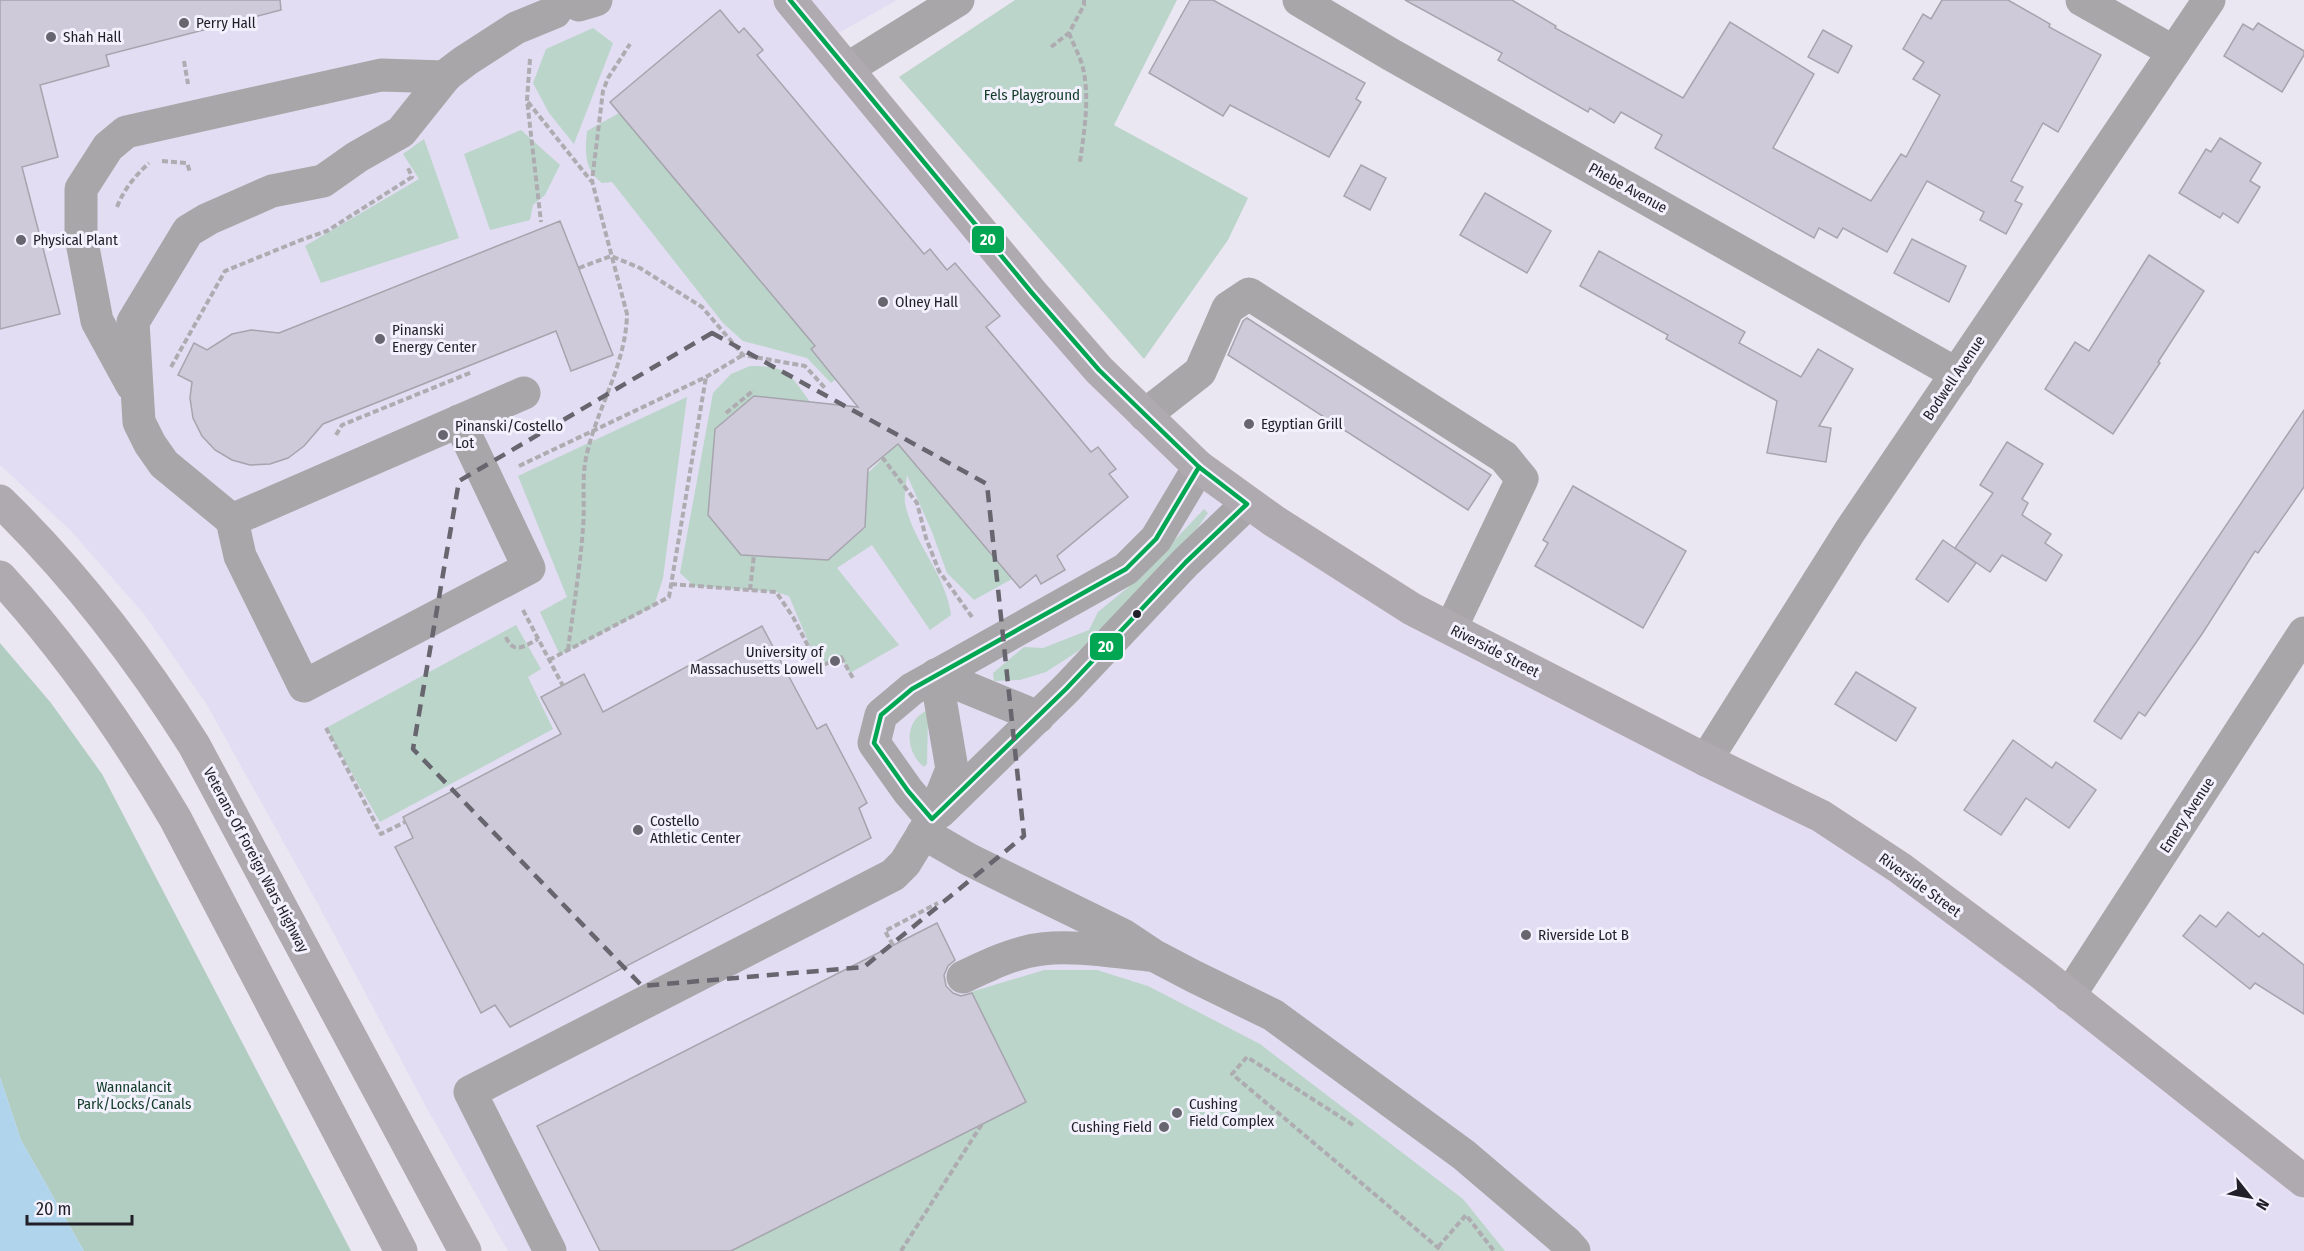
<svg xmlns="http://www.w3.org/2000/svg" width="2304" height="1251" viewBox="0 0 2304 1251" font-family="'Fira Sans Condensed',sans-serif">
<style>
.built{fill:#e2ddf2}
.green{fill:#bbd5ca}
.forest{fill:#b1ccc0}
.water{fill:#b1d4ed}
.building{fill:#cecad9;stroke:#a6a4ad;stroke-width:1.5}
.lines{fill:none;stroke-linecap:round;stroke-linejoin:round}
.path{stroke:#aeacb1;stroke-width:4;stroke-dasharray:6 3;stroke-linecap:butt}
.minor{stroke:#a9a6a9;stroke-width:33}
.major{stroke:#aeaaaf;stroke-width:33}
.bus-1-casing{stroke:#f4f1fe;stroke-width:9}
.bus-1{stroke:#00a651;stroke-width:4.5}
.marked{fill:none;stroke:#67656e;stroke-width:4.5;stroke-dasharray:12 8;stroke-linejoin:round}
.poi-dot{fill:#67656e;stroke:#f4f1fe;stroke-width:2}
.bus-dot{fill:#211f27;stroke:#f4f1fe;stroke-width:2}
.labels{text-anchor:middle;stroke-width:6;stroke-linejoin:round;paint-order:stroke}
.poi-label{font-size:15px;fill:#211f27;stroke:#f4f1fe;text-anchor:start}
.park-label{font-size:15px;fill:#123c27;stroke:#f4f1fe}
.street-label{font-size:15px;fill:#211f27;stroke:#f4f1fe}
.line-badge{stroke:#f4f1fe;stroke-width:2}
.badge-label{font-size:16px;text-anchor:middle;font-weight:bold;fill:#fff}
</style>
<rect width="100%" height="100%" fill="#eae7f3"/>
<polygon class="built" points="0,0 897,0 814,47 1183,463 1789,806 2164,1083 2304,1200 2304,1251 508,1251 425,1105 319,906 207,705 144,614 71,531 0,465"/>
<g class="green">
<polygon points="1015,0 1177,0 1114,125 1248,198 1228,240 1144,359 899,77"/>
<polygon points="593,28 613,43 574,144 549,113 533,83 546,49"/>
<path d="M619 113 815 346 811 349 826 368 841 375 831 383 807 358 743 341 723 323 612 182 602 183C584 170 585 152 587 131Z"/>
<polygon points="521,130 560,165 545,195 533,205 530,220 490,230 464,154"/>
<polygon points="424,139 459,238 321,283 305,246 419,179 403,154"/>
<path d="M750 366C788 366 789 373 810 402L754 397 715 429 708 515 741 555 828 560 865 528 868 473 898 443 1012 579 974 600 947 573 932 532 907 475C906 483 904 495 905 503 913 543 946 574 951 615L930 630 872 545 837 568 899 645 850 673 841 657 819 667 789 596 776 592 694 586 680 573 713 393 731 374Z"/>
<polygon points="687,397 663,578 654,606 560,655 540,612 567,597 518,476"/>
<polygon points="1204,509 1208,513 1196,530 1083,648 1046,672 1020,680 994,681 993,673 1024,647 1043,648 1089,630 1098,612 1137,580"/>
<polygon points="516,625 541,669 528,677 553,729 380,822 326,728"/>
<path d="M926 711 928 715 927 764 924 767C906 753 903 722 926 711Z"/>
<polygon points="1044,970 1097,970 1148,986 1260,1044 1463,1199 1505,1251 731,1251 1026,1102 971,992"/>
</g>
<polygon class="forest" points="0,643 51,703 102,774 351,1251 84,1251 21,1140 0,1077"/>
<polygon class="water" points="0,1077 21,1140 84,1251 0,1251"/>
<g class="building">
<polygon points="0,0 280,0 281,10 106,55 109,66 40,85 58,157 22,167 60,314 0,329"/>
<polygon points="1190,0 1213,0 1365,83 1356,99 1361,102 1329,157 1230,105 1223,116 1149,73"/>
<polygon points="1405,0 1512,0 1556,26 1555,28 1683,98 1730,22 1814,74 1773,148 1871,201 1901,154 1906,157 1940,95 1913,79 1924,62 1903,49 1923,14 1931,19 1942,0 2008,0 2050,24 2049,27 2101,55 2058,132 2043,123 2011,181 2023,187 2015,201 2022,204 2006,234 1980,220 1984,212 1927,181 1887,252 1843,228 1837,238 1819,228 1814,238 1655,148 1662,135 1621,112 1614,123 1590,108 1588,112 1498,60 1502,53"/>
<polygon points="720,10 739,33 744,28 763,50 757,55 924,254 930,249 947,270 955,263 1000,316 986,327 1091,452 1098,447 1116,469 1109,474 1128,497 1057,556 1065,570 1041,584 1036,575 1020,588 898,444 868,469 865,527 828,560 741,555 708,515 715,429 754,396 858,407 811,349 815,346 610,102"/>
<polygon points="2258,23 2304,51 2304,55 2282,92 2224,56 2243,24 2253,30"/>
<polygon points="1823,30 1852,46 1838,73 1808,57"/>
<polygon points="2220,138 2261,163 2250,181 2260,187 2238,223 2223,213 2220,218 2179,193 2206,149 2211,152"/>
<polygon points="1361,165 1386,178 1370,210 1344,196"/>
<polygon points="1485,193 1551,231 1527,273 1460,235"/>
<polygon points="560,221 613,355 571,371 556,331 323,424 304,446 288,458 270,464 250,465 232,460 215,450 202,436 193,418 190,398 192,382 178,375 194,343 207,350 232,334 251,330 279,333"/>
<polygon points="1912,239 1966,266 1949,302 1894,273"/>
<polygon points="1599,251 1745,332 1739,343 1801,377 1818,349 1853,369 1819,426 1831,428 1826,462 1767,453 1777,401 1666,339 1668,335 1580,286"/>
<polygon points="2149,255 2204,291 2158,362 2160,363 2113,434 2045,389 2075,342 2089,351"/>
<polygon points="1247,318 1491,475 1468,510 1228,355 1243,321"/>
<polygon points="2304,410 2304,487 2258,553 2255,551 2202,634 2145,716 2139,712 2121,739 2094,721"/>
<polygon points="2007,442 2043,464 2022,499 2028,503 2022,515 2051,534 2045,543 2062,555 2046,581 2002,555 1990,572 1955,548 1993,493 1980,485"/>
<polygon points="1573,486 1686,551 1643,628 1535,566 1548,543 1543,540"/>
<polygon points="1943,540 1976,563 1948,602 1916,579"/>
<polygon points="762,626 817,729 826,724 855,779 867,803 859,808 871,838 510,1027 495,1005 481,1013 395,847 413,838 403,817 561,734 541,697 584,674 603,712"/>
<polygon points="1856,672 1916,708 1896,741 1835,704"/>
<polygon points="2013,740 2052,768 2056,762 2096,790 2069,828 2026,798 2001,835 1964,810"/>
<polygon points="2228,912 2259,937 2263,933 2304,965 2304,1014 2255,983 2250,989 2183,936 2200,915 2216,927"/>
<polygon points="937,923 955,960 948,966 944,975 946,986 953,993 961,996 972,993 1026,1102 731,1251 600,1251 537,1126"/>
</g>
<g class="lines">
<g class="path">
<path d="M1069 33C1073 44 1080 56 1083 68 1090 99 1084 132 1080 162"/>
<polyline points="1051,47 1069,33 1084,5 1084,0"/>
<polyline points="530,59 527,100 541,222"/>
<polyline points="184,61 188,84"/>
<polyline points="528,102 591,181"/>
<polyline points="162,161 187,163 190,172"/>
<path d="M117 207C124 189 135 176 149 163"/>
<polyline points="579,268 611,256 640,268 702,307 743,355 805,366 825,388"/>
<polyline points="171,367 225,271 301,240 327,231 412,177 408,168"/>
<polyline points="726,413 754,390"/>
<polyline points="336,435 342,425 472,372"/>
<polyline points="882,457 917,503 926,538 939,571 972,617"/>
<polyline points="519,466 706,377 743,355"/>
<polyline points="671,584 776,592 793,617 819,667 841,657 854,680"/>
<polyline points="750,590 754,555"/>
<polyline points="523,610 563,686"/>
<path d="M506 637C513 655 525 646 538 639"/>
<path d="M568 650C573 610 580 569 583 528 585 507 582 484 585 463 594 412 626 367 627 314L592 181 603 91 608 78 630 44"/>
<polyline points="549,660 669,597 706,377"/>
<polyline points="326,728 381,834 405,822"/>
<polyline points="893,945 885,931 938,903"/>
<polyline points="1353,1125 1247,1057 1232,1074 1442,1251"/>
<polyline points="1438,1247 1466,1215 1494,1251"/>
<polyline points="901,1251 982,1124"/>
</g>
<g class="minor">
<polyline points="1299,0 1390,54 1957,374"/>
<polyline points="2082,0 2174,52"/>
<polyline points="579,5 596,0"/>
<polyline points="847,69 958,0"/>
<polyline points="445,77 401,132 357,157 323,181 272,191 208,219 188,231 133,322 139,422 150,444 164,464 232,520 524,393"/>
<polyline points="428,89 465,61 516,28 555,12"/>
<polyline points="132,385 97,321 81,237 81,189 108,147 126,132 381,75 445,77"/>
<polyline points="1145,415 1200,372 1228,308 1249,294 1504,457 1522,479 1451,628"/>
<polyline points="232,520 240,556 304,686 529,568 459,421"/>
<polyline points="936,675 1038,717"/>
<polyline points="1706,760 1850,531 2209,0"/>
<polyline points="940,812 1066,689 1186,562 1247,504"/>
<polyline points="932,819 908,791 874,743 881,715 912,689 1126,569 1156,539 1199,467"/>
<polyline points="923,833 968,859 1123,935 1153,955 1193,976 1273,1015 1464,1155 1566,1242 1574,1251"/>
<path d="M963 977C988 965 1015 952 1042 949 1076 945 1114 952 1148 955"/>
<polyline points="2069,996 2304,633"/>
<polyline points="550,1251 470,1092 893,875 905,863 932,819 952,769 936,675"/>
</g>
<g class="major">
<polyline points="790,0 1032,293 1099,370 1199,467 1274,521 1412,609 1706,760 1821,816 1900,868 2041,973 2304,1181"/>
<path d="M0 501C75 574 138 656 194 745L465 1251"/>
<path d="M0 577C68 651 124 732 175 818L401 1251"/>
</g>
<g class="bus-1-casing">
<g id="bus-1">
<polyline points="790,0 1032,293 1099,370 1199,467"/>
<polygon points="1199,467 1247,504 1186,562 1066,689 932,819 908,791 874,743 881,715 912,689 1126,569 1156,539"/>
</g>
</g>
<use href="#bus-1" class="bus-1"/>
</g>
<path class="marked" d="M712 333 987 484 1024 836 864 967 642 986 413 749 459 481Z"/>
<g class="poi-dot">
<circle cx="184" cy="23" r="6"/>
<circle cx="51" cy="37" r="6"/>
<circle cx="21" cy="240" r="6"/>
<circle cx="883" cy="302" r="6"/>
<circle cx="380" cy="339" r="6"/>
<circle cx="1249" cy="424" r="6"/>
<circle cx="443" cy="435" r="6"/>
<circle cx="835" cy="661" r="6"/>
<circle cx="638" cy="830" r="6"/>
<circle cx="1526" cy="935" r="6"/>
<circle cx="1177" cy="1113" r="6"/>
<circle cx="1164" cy="1127" r="6"/>
</g>
<circle class="bus-dot" cx="1137" cy="614" r="5"/>
<g class="labels">
<g class="poi-label">
<text x="196" y="28">Perry Hall</text>
<text x="63" y="42">Shah Hall</text>
<text x="33" y="245">Physical Plant</text>
<text x="895" y="307">Olney Hall</text>
<text x="392" y="335">Pinanski<tspan x="392" dy="17">Energy Center</tspan></text>
<text x="1261" y="429">Egyptian Grill</text>
<text x="455" y="431">Pinanski/Costello<tspan x="455" dy="17">Lot</tspan></text>
<text x="823" y="657" text-anchor="end">University of<tspan x="823" dy="17">Massachusetts Lowell</tspan></text>
<text x="650" y="826">Costello<tspan x="650" dy="17">Athletic Center</tspan></text>
<text x="1538" y="940">Riverside Lot B</text>
<text x="1189" y="1109">Cushing<tspan x="1189" dy="17">Field Complex</tspan></text>
<text x="1152" y="1132" text-anchor="end">Cushing Field</text>
</g>
<g class="park-label">
<text x="1032" y="100">Fels Playground</text>
<text x="134" y="1092">Wannalancit<tspan x="134" dy="17">Park/Locks/Canals</tspan></text>
</g>
<g class="street-label">
<text transform="translate(1628 188) rotate(29)" y="5">Phebe Avenue</text>
<text transform="translate(1954 378) rotate(-56)" y="5">Bodwell Avenue</text>
<text transform="translate(1495 651) rotate(27)" y="5">Riverside Street</text>
<text transform="translate(2187 815) rotate(-57)" y="5">Emery Avenue</text>
<text transform="translate(256 860) rotate(62)" y="5">Veterans Of Foreign Wars Highway</text>
<text transform="translate(1920 885) rotate(36)" y="5">Riverside Street</text>
</g>
</g>
<g class="line-badge">
<rect x="971" y="225" width="34" height="29" rx="6" fill="#00a651"/>
<rect x="1089" y="632" width="35" height="29" rx="6" fill="#00a651"/>
</g>
<g class="badge-label">
<text x="988" y="245">20</text>
<text x="1106" y="652">20</text>
</g>
<g transform="translate(2250 1197) rotate(121)" stroke="#f4f1fe" stroke-width="4.5" paint-order="stroke">
<path d="M0-4.5L10 22L0 15L-10 22Z" fill="#211f27"/>
<text y="-9" font-size="16" font-weight="bold" text-anchor="middle" fill="#211f27">N</text>
</g>
<path d="M27 1215v9h105v-9" fill="none" stroke="#211f27" stroke-width="3"/>
<text x="36" y="1215" font-size="18" fill="#211f27" stroke="#f4f1fe" stroke-width="4.5" paint-order="stroke">20 m</text>
</svg>
